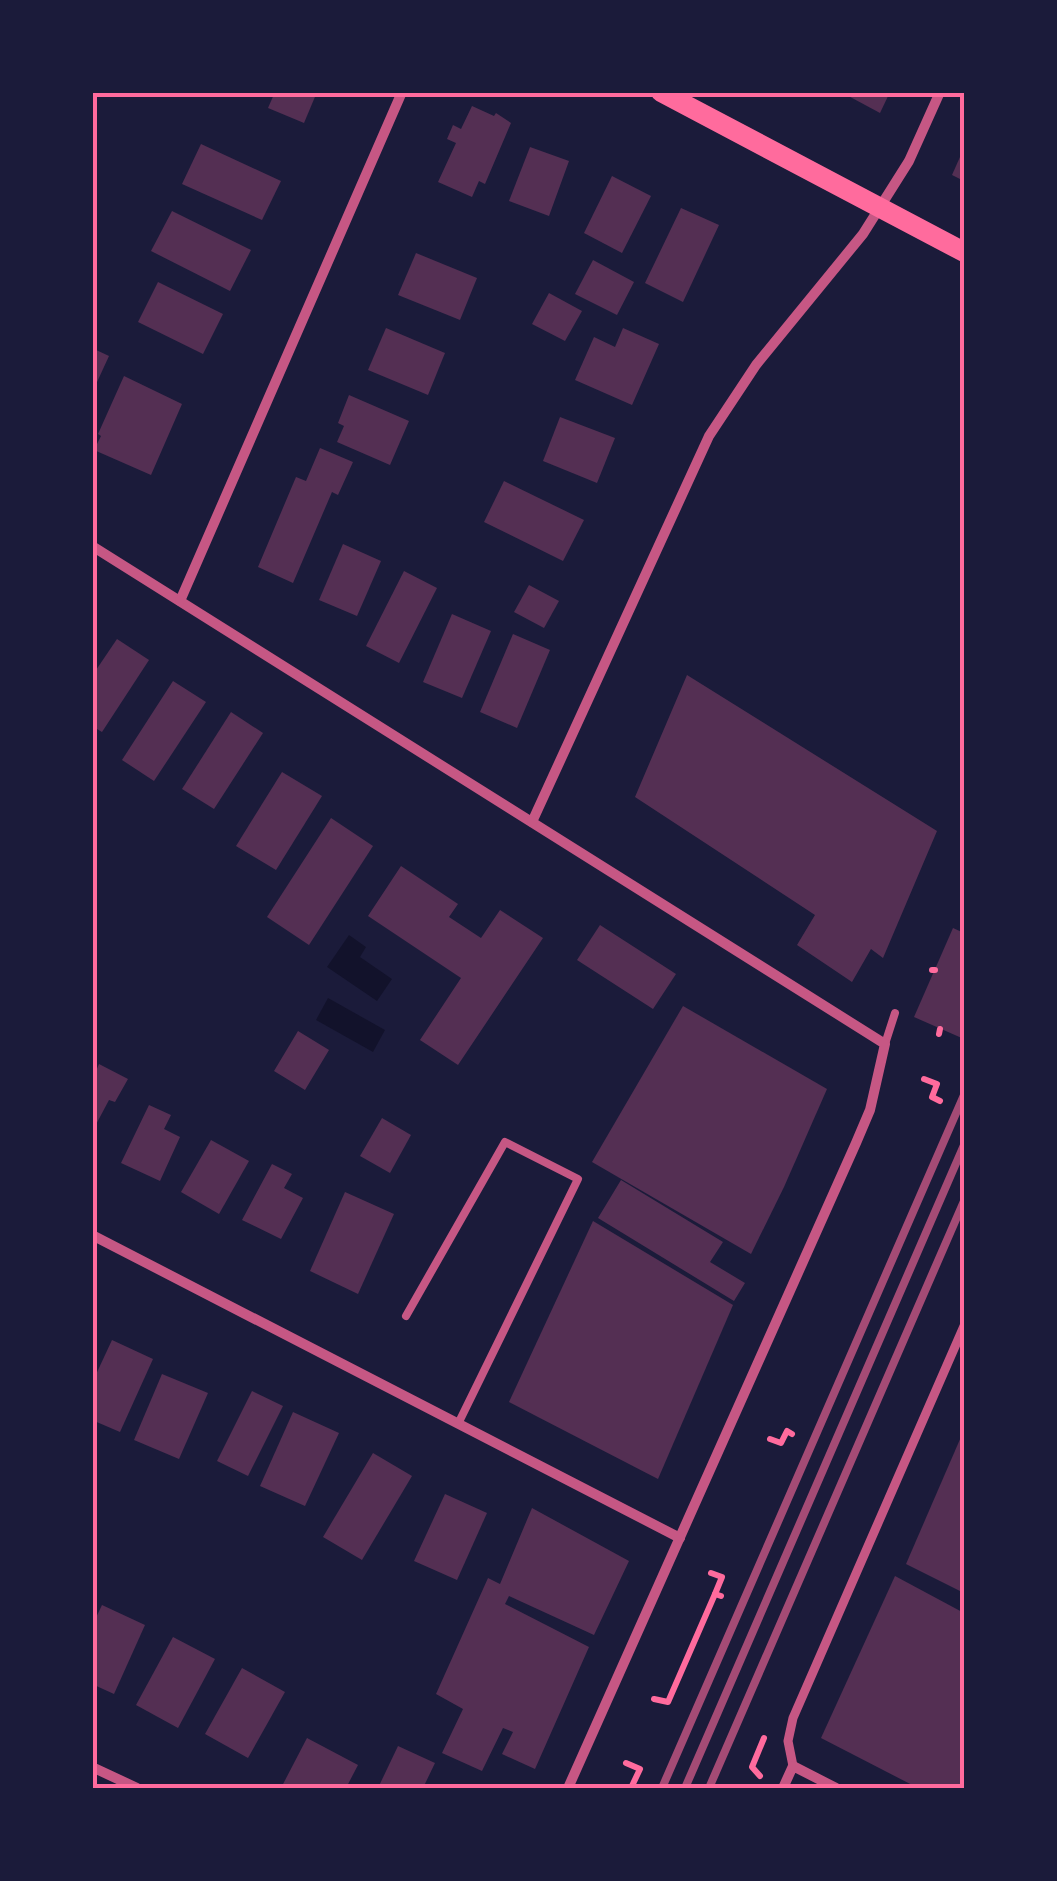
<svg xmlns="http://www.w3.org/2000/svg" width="1057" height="1881" viewBox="0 0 1057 1881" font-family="'Exo 2',sans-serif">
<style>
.water{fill:#12122b}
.building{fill:#542f53}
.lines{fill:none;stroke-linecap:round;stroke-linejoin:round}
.path{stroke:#ff6b9d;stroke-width:6}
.service{stroke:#c65784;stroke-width:8}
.pedestrian{stroke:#c65784;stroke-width:9}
.minor{stroke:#c65784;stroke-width:10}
.secondary{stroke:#ff6b9d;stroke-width:20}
.rail{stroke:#a44b75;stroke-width:8}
.neatline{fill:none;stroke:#ff6b9d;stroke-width:4}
</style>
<rect width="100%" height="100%" fill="#1b1b3a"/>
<g class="water">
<polygon points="349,935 366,947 360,957 392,979 377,1001 327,967"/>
<polygon points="328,998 385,1030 373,1052 316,1020"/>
</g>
<g class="building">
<polygon points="275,92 317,92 304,123 268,108"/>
<polygon points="841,92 890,92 880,113"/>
<polygon points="472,106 494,116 496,113 511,123 485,184 479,181 472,197 438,182 456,143 447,139 453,125 461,129"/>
<polygon points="201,144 281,181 262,220 182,184"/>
<polygon points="530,147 569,161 549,216 509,201"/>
<polygon points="964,148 964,181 952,175"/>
<polygon points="612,176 651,196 622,253 584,233"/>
<polygon points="681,208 719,225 683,302 645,283"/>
<polygon points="172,211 251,250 230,291 151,251"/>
<polygon points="416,253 477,278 460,320 398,295"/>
<polygon points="593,260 634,282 617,315 575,294"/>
<polygon points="158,282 223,314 203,354 138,322"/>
<polygon points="549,293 582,311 565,341 532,324"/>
<polygon points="386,328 445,353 428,395 368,370"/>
<polygon points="623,328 659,344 632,405 575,380 594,337 615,347"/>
<polygon points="92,348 109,356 92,393"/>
<polygon points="124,376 182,404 151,475 94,450 101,436 98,434"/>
<polygon points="349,395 409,421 390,465 337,442 344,426 338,423"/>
<polygon points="560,417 615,438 597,483 543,461"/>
<polygon points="320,448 353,462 338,495 332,492 293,583 258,567 296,477 306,481"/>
<polygon points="504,481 584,520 563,561 484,522"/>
<polygon points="343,544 381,561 357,616 319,600"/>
<polygon points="404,571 437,588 399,663 366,646"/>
<polygon points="529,585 559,601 544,628 514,612"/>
<polygon points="452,614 491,631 462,698 423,682"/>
<polygon points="513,634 550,650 517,728 480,712"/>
<polygon points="117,639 149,660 102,732 92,726 92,676"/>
<polygon points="687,675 937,831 883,958 871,949 852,982 797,945 815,915 635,797"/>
<polygon points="173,681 206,702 154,781 122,760"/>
<polygon points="231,712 263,733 214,809 182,789"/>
<polygon points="282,772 322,796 276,870 236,846"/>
<polygon points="331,818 373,846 309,945 267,917"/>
<polygon points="401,866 458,904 449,917 481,938 500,910 543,938 458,1065 420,1040 461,978 368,916"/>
<polygon points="600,925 676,974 653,1009 577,960"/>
<polygon points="953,928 964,933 964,1039 914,1017"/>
<polygon points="683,1006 827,1089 784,1187 751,1254 592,1162"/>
<polygon points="298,1031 329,1050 305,1090 274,1071"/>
<polygon points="99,1064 128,1079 115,1102 109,1100 92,1132 92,1069 96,1071"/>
<polygon points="149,1105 171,1115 164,1129 180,1137 160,1181 121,1163"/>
<polygon points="382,1118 411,1135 390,1173 360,1156"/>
<polygon points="211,1140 249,1161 219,1214 181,1192"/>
<polygon points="272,1164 292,1174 284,1188 303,1198 281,1239 242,1220"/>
<polygon points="621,1180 723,1242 710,1262 745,1283 734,1301 598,1218"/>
<polygon points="345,1192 394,1214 358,1294 310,1271"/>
<polygon points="593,1221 733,1305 658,1479 509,1402"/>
<polygon points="112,1340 153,1359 120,1432 92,1420 92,1383"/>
<polygon points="162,1374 208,1393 179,1459 134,1440"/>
<polygon points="252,1391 283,1406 248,1476 217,1461"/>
<polygon points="293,1412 339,1433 305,1506 260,1486"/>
<polygon points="964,1430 964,1593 906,1564"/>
<polygon points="373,1453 412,1476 362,1560 323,1537"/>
<polygon points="445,1494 487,1513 457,1580 414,1561"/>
<polygon points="532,1508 629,1561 594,1635 509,1596 505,1604 589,1647 535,1769 502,1754 513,1732 503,1728 482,1771 442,1753 463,1709 436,1694 488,1578 500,1584"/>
<polygon points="895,1576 964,1613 964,1788 918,1788 821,1738"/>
<polygon points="102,1605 145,1625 114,1694 92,1684 92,1626"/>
<polygon points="173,1637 215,1659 178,1728 136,1705"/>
<polygon points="242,1668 285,1692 248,1758 205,1734"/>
<polygon points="307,1738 358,1765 346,1788 281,1788"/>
<polygon points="398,1746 435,1763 423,1788 378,1788"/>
</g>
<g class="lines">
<g class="path">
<polyline points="932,970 935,970"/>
<polyline points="939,1034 940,1029"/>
<polyline points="924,1079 937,1084 932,1097 940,1101"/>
<polyline points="770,1439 781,1443 787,1431 792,1434"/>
<polyline points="711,1573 722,1577 715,1594"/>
<polyline points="654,1699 668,1702 715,1594 721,1596"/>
<polyline points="626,1763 640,1769 631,1788"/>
<polyline points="760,1776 752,1767 764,1738"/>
</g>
<g class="service">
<polyline points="885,1044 895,1013"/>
<polyline points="406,1316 505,1142 578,1179 458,1424"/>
</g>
<polyline class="pedestrian" points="793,1766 788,1741 793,1718 964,1326"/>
<g class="minor">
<polyline points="92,546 885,1044 870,1110 856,1143 568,1788"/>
<polyline points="180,601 402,92"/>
<polyline points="532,822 709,436 756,365 863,234 909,161 940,92"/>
<polyline points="92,1235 680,1538"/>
<polyline points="92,1767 137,1788"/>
<polyline points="783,1788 793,1766 836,1788"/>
</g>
<polyline class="secondary" points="661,92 964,252"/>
<g class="rail">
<polyline points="662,1788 964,1095"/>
<polyline points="685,1788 964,1145"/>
<polyline points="709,1788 964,1201"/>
</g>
</g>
<rect width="1057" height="1881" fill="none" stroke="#1b1b3a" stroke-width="190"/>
<rect x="95" y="95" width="867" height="1691" class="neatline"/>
</svg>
